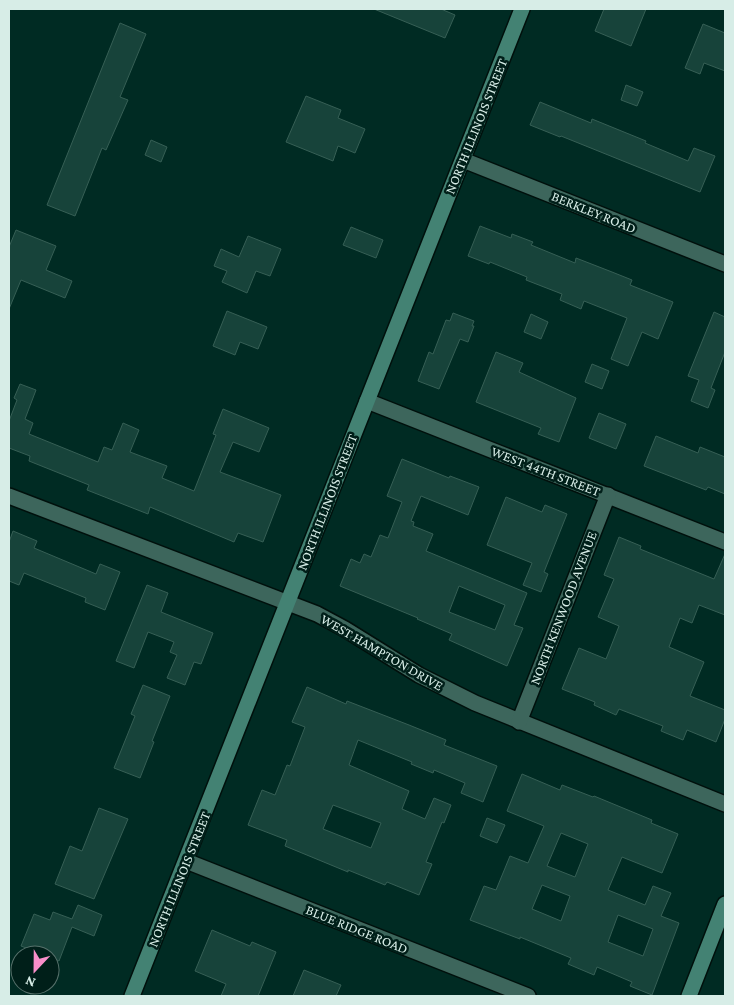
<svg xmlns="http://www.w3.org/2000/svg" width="734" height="1005" viewBox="0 0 734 1005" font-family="'Crimson Pro',serif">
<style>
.building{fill:#17433a;stroke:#365f55;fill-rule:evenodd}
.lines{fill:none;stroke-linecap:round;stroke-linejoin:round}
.street-casing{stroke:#00100c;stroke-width:18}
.secondary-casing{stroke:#00100c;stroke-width:18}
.street{stroke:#3d665c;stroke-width:15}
.secondary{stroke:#438273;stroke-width:15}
.labels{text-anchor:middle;stroke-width:5;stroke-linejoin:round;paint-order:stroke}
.street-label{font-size:14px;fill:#d7ede7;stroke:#001f19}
</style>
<rect width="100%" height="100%" fill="#002b23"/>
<g class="building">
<polygon points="374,9 441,9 455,15 445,38"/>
<polygon points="604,9 646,9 631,46 595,31"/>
<polygon points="120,23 146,34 120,97 128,100 106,150 102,148 75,216 47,205"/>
<polygon points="703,24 725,33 725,71 704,63 700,74 685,68"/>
<polygon points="626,85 643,92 637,106 621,100"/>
<polygon points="306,96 341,110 338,118 365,129 355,153 338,146 333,161 286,142"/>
<polygon points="540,102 591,123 592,119 646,141 645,143 688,161 694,148 715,156 700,192 561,136 560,137 530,125"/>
<polygon points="151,140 167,147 161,162 145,155"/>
<polygon points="480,226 511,238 512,234 533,242 531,245 575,263 576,258 612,272 632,280 630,285 673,302 658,339 642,332 628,366 611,359 627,318 584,301 581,309 560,300 562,294 526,280 527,277 490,262 489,264 468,256"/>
<polygon points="351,227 383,240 376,258 343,245"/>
<polygon points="16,230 56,246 46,270 72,281 65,298 21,280 9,309 9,247"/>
<polygon points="248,236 281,249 270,276 256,271 247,293 222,282 227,271 214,266 221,249 239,257"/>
<polygon points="227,311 267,327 258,349 240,342 235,355 213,346"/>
<polygon points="714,312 725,317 725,352 711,388 715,390 708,408 691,401 699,380 688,376"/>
<polygon points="453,313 474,321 472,326 474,326 468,342 460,339 439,389 418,381 429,352 433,354 446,320 450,321"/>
<polygon points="531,314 548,322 541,339 524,332"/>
<polygon points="496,352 523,363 519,372 576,398 559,442 538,434 541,428 476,402"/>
<polygon points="592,364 609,371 602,389 585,382"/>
<polygon points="20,384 36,390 25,419 33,423 29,434 98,462 104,447 112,450 123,423 139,430 130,452 167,466 162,478 194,491 216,435 213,434 223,409 269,428 259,452 233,442 220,472 281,495 263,542 238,533 234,542 150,507 148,514 87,490 89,485 29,461 30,456 9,448 9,421 17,400 14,398"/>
<polygon points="599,413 626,424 616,449 589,438"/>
<polygon points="656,436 698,453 700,447 725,457 725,494 708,487 706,490 644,466"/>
<path d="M402 459 449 478 450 476 479 487 468 515 421 496 411 521 414 522 413 526 433 534 426 551 527 593 514 625 523 628 507 666 449 640 452 634 417 619 418 618 340 586 351 559 360 563 364 554 371 557 380 535 388 538 402 502 387 496ZM459 586 505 605 495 630 449 612Z"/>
<polygon points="506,497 542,512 545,505 567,514 544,572 548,574 541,592 523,585 532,563 487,545"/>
<polygon points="13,531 37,541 34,548 96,574 100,564 120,572 105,610 85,602 86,598 24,573 19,585 9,581 9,542"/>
<polygon points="619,537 641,546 640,549 714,579 725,554 725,615 699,605 692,623 680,618 669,647 704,662 690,696 725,710 725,719 716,742 687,730 683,740 661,731 663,726 619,709 616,715 594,705 595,702 562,689 579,648 606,659 619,626 598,617 614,579 604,575"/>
<polygon points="147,585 168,593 161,612 213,633 201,664 194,662 185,685 167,678 177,655 170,652 174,642 148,632 134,668 116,661"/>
<polygon points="143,685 170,696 152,741 154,742 140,778 114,768 135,716 131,714"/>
<path d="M307 687 346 704 347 701 409 725 446 740 444 745 497 766 483 802 461 793 465 783 434 770 433 773 411 764 412 762 358 740 349 765 409 791 402 809 425 819 434 798 451 805 444 823 442 822 426 862 432 864 419 895 387 882 385 885 348 870V872L285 846 287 840 248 825 262 790 275 795 287 765 290 766 305 727 292 722ZM333 805 381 823 371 848 323 829Z"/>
<path d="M522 774 560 790 562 785 593 797 594 796 652 820 651 823 678 834 662 873 622 857 608 890 645 905 653 886 671 893 661 916 679 923 652 995 630 986 632 982 597 967 594 975 568 964 571 958 520 937V939L470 920 484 886 496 890 510 856 528 863 544 826 507 811ZM561 833 588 844 575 877 547 866ZM542 885 570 896 561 921 532 909ZM618 915 653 929 643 956 608 942Z"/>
<polygon points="99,808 128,819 94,899 55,884 70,846 82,851"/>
<polygon points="487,818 505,825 497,843 480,836"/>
<polygon points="78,905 102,915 94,936 72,927 59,961 50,957 50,955 44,955 21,946 34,914 50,920 53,912 72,919"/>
<polygon points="212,930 250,946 252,942 276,952 258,996 221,996 226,984 195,971"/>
<polygon points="304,970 341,985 336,996 293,996"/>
</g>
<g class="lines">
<g class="street-casing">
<g id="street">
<polyline points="463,160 725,264"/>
<polyline points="367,401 725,542"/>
<polyline points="9,496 317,614 345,629 419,675 475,703 725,804"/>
<polyline points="519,722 608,495"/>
<polyline points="186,861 528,996"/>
</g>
</g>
<g class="secondary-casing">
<g id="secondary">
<polyline points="132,996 522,9"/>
<polyline points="689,996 725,904"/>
</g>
</g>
<use href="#street" class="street"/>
<use href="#secondary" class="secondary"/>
</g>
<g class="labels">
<g class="street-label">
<text transform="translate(476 126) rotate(-68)" y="5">NORTH ILLINOIS STREET</text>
<text transform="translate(594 212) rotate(22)" y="5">BERKLEY ROAD</text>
<text transform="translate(546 471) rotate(21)" y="5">WEST 44TH STREET</text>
<text transform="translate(327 502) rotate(-69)" y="5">NORTH ILLINOIS STREET</text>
<text transform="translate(563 608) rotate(-69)" y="5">NORTH KENWOOD AVENUE</text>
<text transform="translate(382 652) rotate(30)" y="5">WEST HAMPTON DRIVE</text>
<text transform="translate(179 879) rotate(-68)" y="5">NORTH ILLINOIS STREET</text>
<text transform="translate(357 929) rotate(22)" y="5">BLUE RIDGE ROAD</text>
</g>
</g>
<rect width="734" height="1005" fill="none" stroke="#d7ede7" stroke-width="20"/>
<g transform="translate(35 970) rotate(202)"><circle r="24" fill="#001f19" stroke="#56716b"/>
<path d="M0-4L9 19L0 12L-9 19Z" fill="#f98fca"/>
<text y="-8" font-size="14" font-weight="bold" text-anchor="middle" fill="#d7ede7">N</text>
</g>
</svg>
